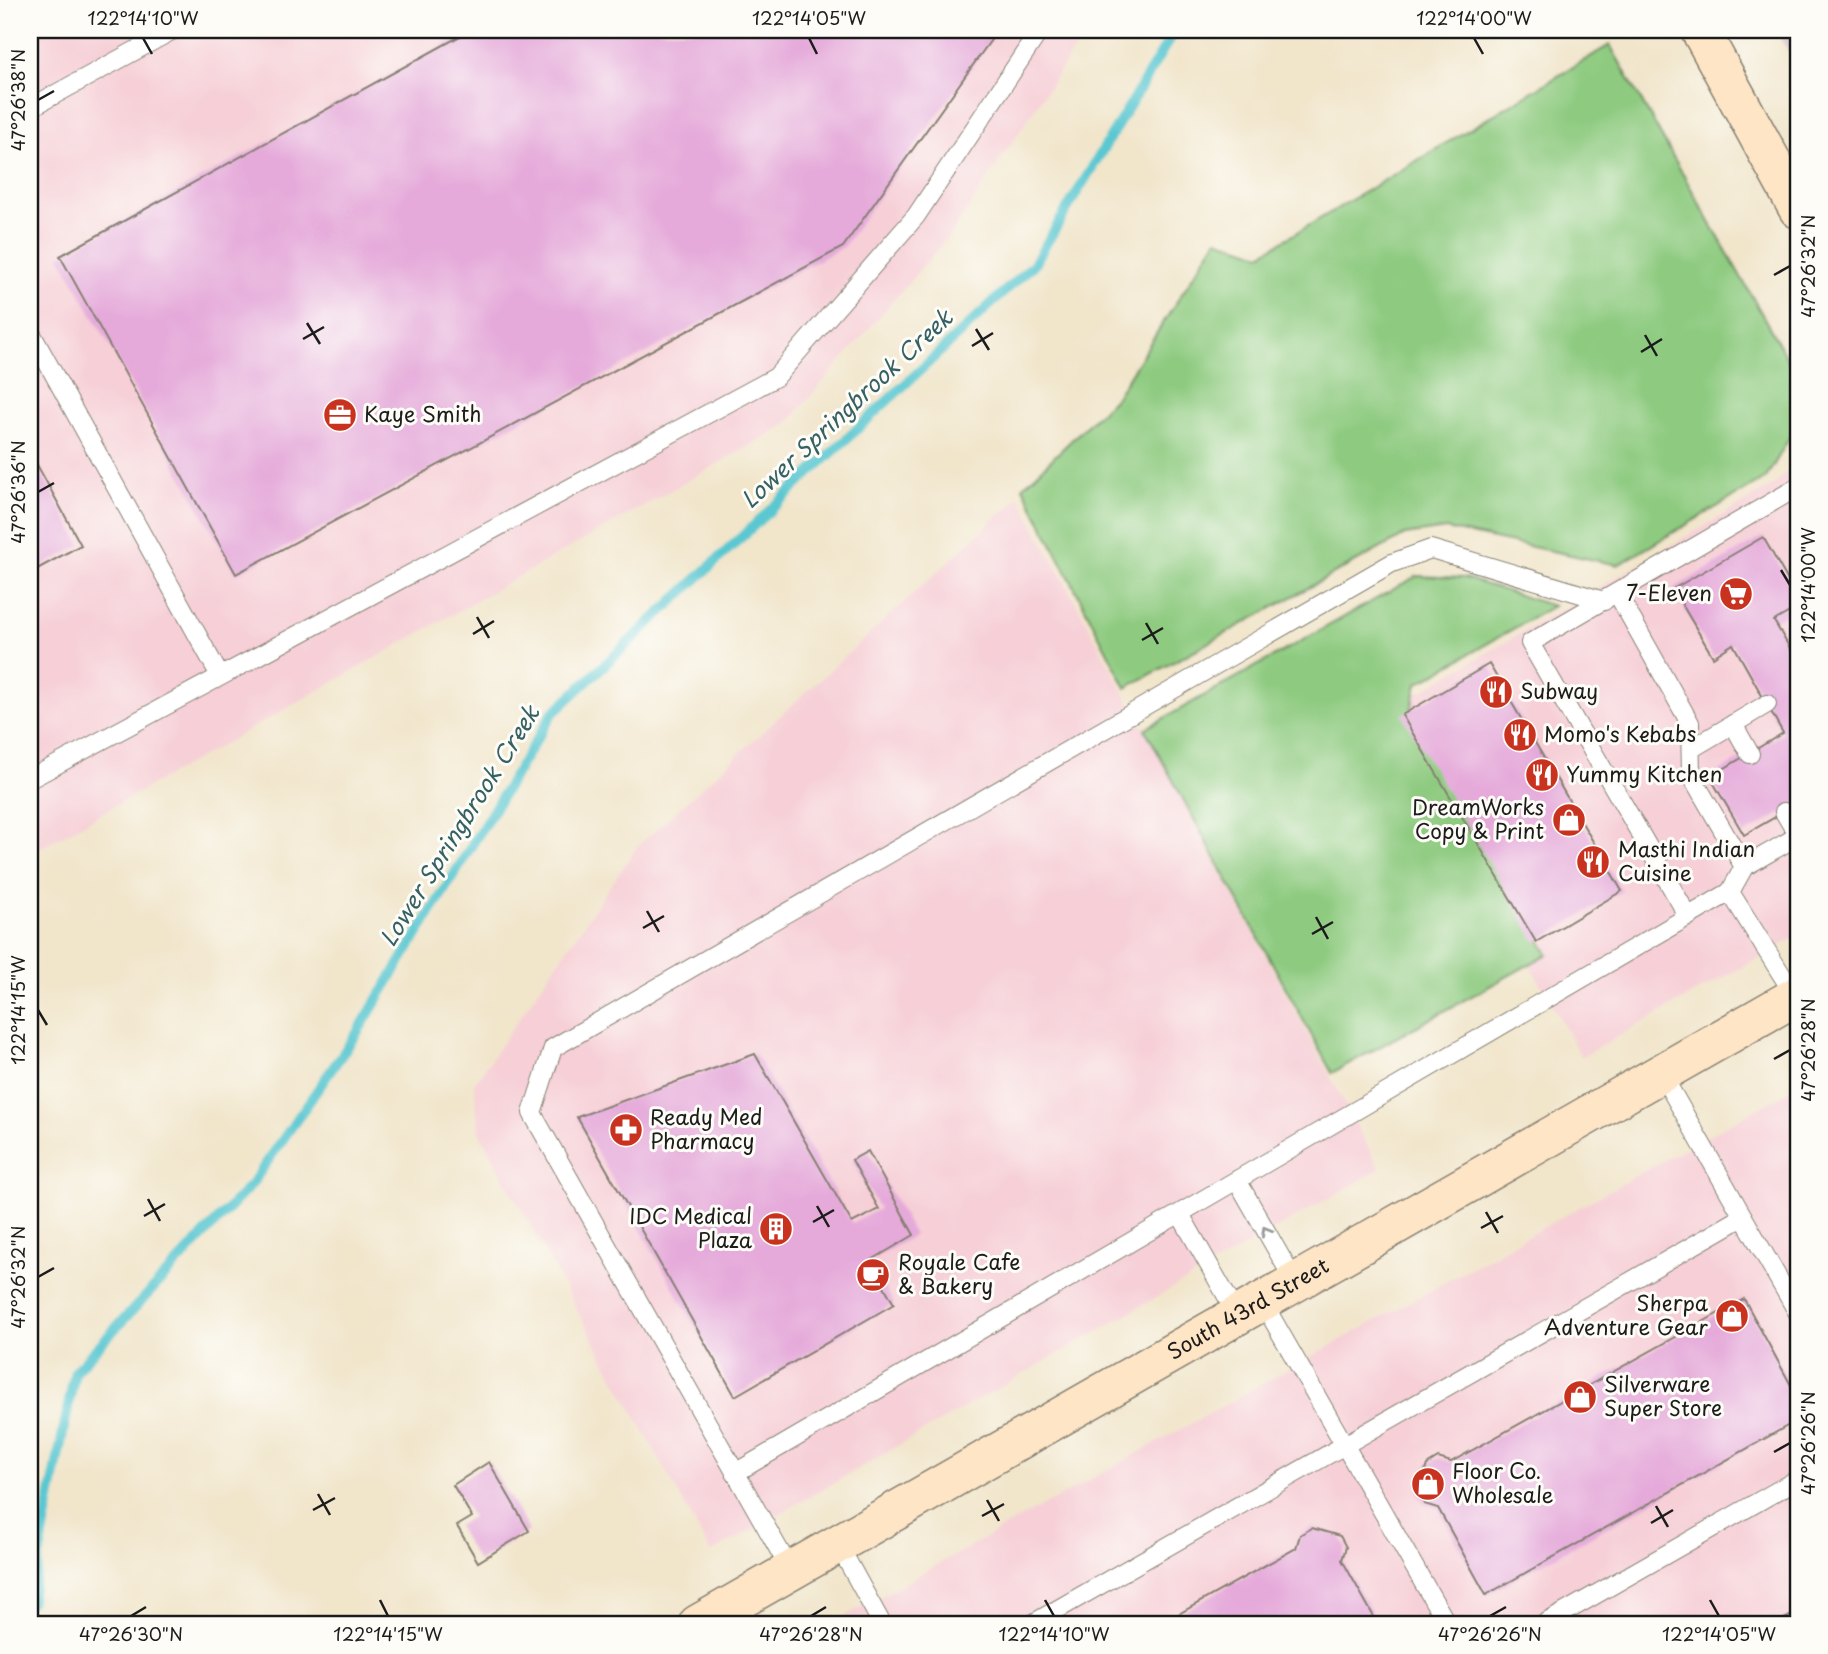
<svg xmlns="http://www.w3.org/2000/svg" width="1828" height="1654" viewBox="0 0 1828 1654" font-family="'Playpen Sans',sans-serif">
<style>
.built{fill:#f6cfd7}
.industrial{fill:#d1bdc9}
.green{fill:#8ecb80;stroke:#55744e;stroke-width:2}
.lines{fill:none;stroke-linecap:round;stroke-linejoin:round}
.stream{stroke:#5ac7d1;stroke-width:10}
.building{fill:#e5aada}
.lane-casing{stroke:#868073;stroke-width:20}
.secondary-casing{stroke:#868073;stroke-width:41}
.lane{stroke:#fff;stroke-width:18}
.secondary{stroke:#fee5c5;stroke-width:38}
.oneway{stroke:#999}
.ticks{fill:none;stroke:#1c1c1c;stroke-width:2.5}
.labels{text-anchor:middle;stroke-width:6;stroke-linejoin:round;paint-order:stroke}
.poi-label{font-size:21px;fill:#1c1c1c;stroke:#fdfcf7;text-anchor:start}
.street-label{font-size:21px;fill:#1c1c1c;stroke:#fdfcf7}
.water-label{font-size:23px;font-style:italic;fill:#356064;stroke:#fdfcf7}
.neatline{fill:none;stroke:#1c1c1c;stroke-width:2.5}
.ticks-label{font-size:18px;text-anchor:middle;fill:#1c1c1c}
</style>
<rect width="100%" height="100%" fill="#fdfcf7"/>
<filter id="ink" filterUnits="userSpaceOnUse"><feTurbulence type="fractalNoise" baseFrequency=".0143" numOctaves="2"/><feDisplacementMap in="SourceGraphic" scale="14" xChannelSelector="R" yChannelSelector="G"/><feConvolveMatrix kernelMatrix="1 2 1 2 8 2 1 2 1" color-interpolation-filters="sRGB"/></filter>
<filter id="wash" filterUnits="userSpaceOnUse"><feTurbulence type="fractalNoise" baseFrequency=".00686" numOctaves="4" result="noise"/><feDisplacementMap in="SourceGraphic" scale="28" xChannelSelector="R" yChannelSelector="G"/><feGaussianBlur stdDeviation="1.57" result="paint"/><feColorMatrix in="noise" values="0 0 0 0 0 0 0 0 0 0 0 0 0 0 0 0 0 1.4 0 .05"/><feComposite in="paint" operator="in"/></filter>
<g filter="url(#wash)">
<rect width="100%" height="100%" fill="#f1e5ca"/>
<g class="built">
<polygon points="30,30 1087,30 953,231 786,425 30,854"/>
<polygon points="1798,460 1798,936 1581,1057 1389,710 1773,486"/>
<polygon points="1019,497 1380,1169 711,1553 479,1132 474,1084 637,847"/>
<polygon points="1798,1086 1798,1624 831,1624 1758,1108"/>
</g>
<polygon class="industrial" points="1776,30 1798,30 1798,69"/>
<g class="green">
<polygon points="1610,45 1798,378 1798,428 1793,432 1766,478 1618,565 1446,529 1405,535 1126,688 1023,487 1115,398 1217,239 1261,254"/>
<polygon points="1417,576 1465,578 1553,606 1417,684 1410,715 1548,954 1332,1073 1145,729"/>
</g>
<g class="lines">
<polyline class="stream" points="30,1602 75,1371 251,1185 357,1033 552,714 1034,264 1175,30"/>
</g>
<g id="blocks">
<g class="building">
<polygon points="471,30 998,30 843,247 236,574 60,256"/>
<polygon points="30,452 81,545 30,573"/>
<polygon points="1763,537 1798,598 1798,607 1774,621 1798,662 1798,804 1744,835 1710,777 1783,733 1733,644 1713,657 1673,589"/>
<polygon points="1489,664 1622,891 1536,942 1402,715"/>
<polygon points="755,1054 852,1223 879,1209 852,1160 868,1151 914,1235 870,1261 894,1304 735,1396 577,1117"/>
<polygon points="1744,1299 1798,1398 1798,1420 1486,1595 1438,1508 1424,1504 1418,1493 1427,1465 1438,1458 1451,1462"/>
<polygon points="489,1462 529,1531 478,1562 457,1526 472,1517 453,1485"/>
<polygon points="1312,1528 1340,1536 1346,1547 1342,1560 1378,1624 1161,1624 1296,1548 1300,1535"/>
<polygon points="1798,1612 1798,1624 1775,1624"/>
</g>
</g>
</g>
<g filter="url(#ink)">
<use href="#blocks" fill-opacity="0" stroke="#868073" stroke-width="2"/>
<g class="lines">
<g class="lane-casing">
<g id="lane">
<polyline points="30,108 173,30"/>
<polyline points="30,331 220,676"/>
<polyline points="1617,593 1690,723 1691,775 1744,867"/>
<polyline points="1733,724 1750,754"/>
<polyline points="1691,749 1767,704"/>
<polyline points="30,779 776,377 916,216 1040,30"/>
<polyline points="1784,812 1798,836"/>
<polyline points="1730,892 1795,996"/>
<polyline points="1688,916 1530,643 1798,487"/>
<polyline points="1661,1073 1798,1313"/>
<polyline points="1237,1180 1295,1282"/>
<polyline points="1180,1214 1238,1316"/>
<polyline points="1262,1301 1447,1624"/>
<polyline points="735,1473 1730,892 1744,867 1798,836"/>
<polyline points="838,1544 882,1624"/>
<polyline points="791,1571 532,1113 553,1048 1392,563 1431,549 1604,601"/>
<polyline points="1032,1624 1743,1217"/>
<polyline points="1544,1624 1798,1479"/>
</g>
</g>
<g class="secondary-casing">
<g id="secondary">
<polyline points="1700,30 1798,209"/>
<path id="s1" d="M698 1624 1798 995"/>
</g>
</g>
<use href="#lane" class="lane"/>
<use href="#secondary" class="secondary"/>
</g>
<defs><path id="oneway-chevron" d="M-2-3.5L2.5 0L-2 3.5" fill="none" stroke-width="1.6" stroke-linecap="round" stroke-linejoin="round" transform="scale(1.75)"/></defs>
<use class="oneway" href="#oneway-chevron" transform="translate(1266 1231) rotate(-120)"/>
</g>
<path class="ticks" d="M143 38 152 54M809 38 817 54M1474 38 1483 54M38 100 54 91M1774 275 1790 266M307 323 320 344M976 329 989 350M1645 335 1657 356M303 339 324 327M972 346 993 333M1641 352 1662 339M38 492 54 483M1781 570 1790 585M477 617 489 638M1146 623 1158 644M473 634 494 621M1142 640 1163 628M647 911 659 932M1316 917 1328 939M643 928 664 916M1312 934 1333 922M38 1010 47 1025M1774 1059 1790 1050M148 1199 160 1221M817 1206 829 1227M1486 1212 1498 1233M144 1216 165 1204M813 1222 834 1210M1481 1228 1503 1216M38 1277 54 1268M1774 1452 1790 1443M318 1494 330 1515M987 1500 999 1521M1656 1506 1668 1527M313 1510 335 1498M982 1516 1004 1504M1651 1523 1673 1510M380 1600 388 1616M1045 1600 1054 1616M1710 1600 1719 1616M131 1616 146 1607M811 1616 826 1607M1490 1616 1506 1607"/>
<defs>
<g id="office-disc" transform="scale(1.75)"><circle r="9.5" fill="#c8321e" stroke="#fdfcf7"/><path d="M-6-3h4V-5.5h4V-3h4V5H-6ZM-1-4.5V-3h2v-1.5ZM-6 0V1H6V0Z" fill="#fff"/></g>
<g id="supermarket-disc" transform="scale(1.75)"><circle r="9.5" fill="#c8321e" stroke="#fdfcf7"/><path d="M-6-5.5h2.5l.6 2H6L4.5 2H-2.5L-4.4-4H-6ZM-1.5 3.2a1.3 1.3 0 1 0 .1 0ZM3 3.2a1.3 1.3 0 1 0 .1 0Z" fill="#fff"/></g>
<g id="restaurant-disc" transform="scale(1.75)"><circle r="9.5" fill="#c8321e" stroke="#fdfcf7"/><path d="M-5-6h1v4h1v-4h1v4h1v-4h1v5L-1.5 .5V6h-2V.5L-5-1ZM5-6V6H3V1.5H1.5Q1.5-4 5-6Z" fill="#fff"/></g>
<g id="shop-disc" transform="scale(1.75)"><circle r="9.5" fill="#c8321e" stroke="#fdfcf7"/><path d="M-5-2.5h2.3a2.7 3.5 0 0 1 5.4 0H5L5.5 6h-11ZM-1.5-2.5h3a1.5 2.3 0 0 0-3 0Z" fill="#fff"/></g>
<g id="pharmacy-disc" transform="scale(1.75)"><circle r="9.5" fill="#c8321e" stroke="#fdfcf7"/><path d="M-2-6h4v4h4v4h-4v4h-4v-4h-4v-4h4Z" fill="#fff"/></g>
<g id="building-disc" transform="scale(1.75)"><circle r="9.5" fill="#c8321e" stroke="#fdfcf7"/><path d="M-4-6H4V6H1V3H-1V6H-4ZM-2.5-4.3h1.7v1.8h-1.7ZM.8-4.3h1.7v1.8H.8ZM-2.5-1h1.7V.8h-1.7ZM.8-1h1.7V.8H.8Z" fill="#fff"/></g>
<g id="cafe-disc" transform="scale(1.75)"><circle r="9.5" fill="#c8321e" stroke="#fdfcf7"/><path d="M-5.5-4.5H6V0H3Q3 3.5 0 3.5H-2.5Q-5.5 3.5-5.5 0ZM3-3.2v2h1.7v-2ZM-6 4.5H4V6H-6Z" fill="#fff"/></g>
</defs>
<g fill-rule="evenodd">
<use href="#office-disc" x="340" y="415"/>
<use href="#supermarket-disc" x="1736" y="594"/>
<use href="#restaurant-disc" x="1496" y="692"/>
<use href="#restaurant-disc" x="1520" y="735"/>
<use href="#restaurant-disc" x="1542" y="775"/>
<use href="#shop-disc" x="1569" y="820"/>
<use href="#restaurant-disc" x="1593" y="862"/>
<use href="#pharmacy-disc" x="626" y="1130"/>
<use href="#building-disc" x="776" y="1229"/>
<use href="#cafe-disc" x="873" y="1275"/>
<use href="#shop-disc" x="1732" y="1316"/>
<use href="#shop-disc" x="1580" y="1397"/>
<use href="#shop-disc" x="1428" y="1484"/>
</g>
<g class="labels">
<g class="poi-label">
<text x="364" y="422">Kaye Smith</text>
<text x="1712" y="601" text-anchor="end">7-Eleven</text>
<text x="1520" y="699">Subway</text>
<text x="1544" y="742">Momo's Kebabs</text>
<text x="1566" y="782">Yummy Kitchen</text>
<text x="1544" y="815" text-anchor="end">DreamWorks<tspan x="1544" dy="24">Copy &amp; Print</tspan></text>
<text x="1618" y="857">Masthi Indian<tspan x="1618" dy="24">Cuisine</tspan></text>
<text x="650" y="1125">Ready Med<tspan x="650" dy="24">Pharmacy</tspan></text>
<text x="752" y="1224" text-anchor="end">IDC Medical<tspan x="752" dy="24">Plaza</tspan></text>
<text x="898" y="1270">Royale Cafe<tspan x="898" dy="24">&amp; Bakery</tspan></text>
<text x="1708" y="1311" text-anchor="end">Sherpa<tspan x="1708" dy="24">Adventure Gear</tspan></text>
<text x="1604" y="1392">Silverware<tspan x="1604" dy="24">Super Store</tspan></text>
<text x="1452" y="1479">Floor Co.<tspan x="1452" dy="24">Wholesale</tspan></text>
</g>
<g class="street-label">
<text dy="7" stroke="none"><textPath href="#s1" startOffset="634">South 43rd Street</textPath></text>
</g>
<g class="water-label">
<text transform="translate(847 409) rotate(-43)" y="8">Lower Springbrook Creek</text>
<text transform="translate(460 826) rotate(-58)" y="8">Lower Springbrook Creek</text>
</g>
</g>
<rect width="1828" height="1654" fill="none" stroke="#fdfcf7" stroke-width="77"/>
<rect x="38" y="38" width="1752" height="1578" class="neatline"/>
<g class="ticks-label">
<text x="143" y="25">122°14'10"W</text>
<text x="809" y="25">122°14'05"W</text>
<text x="1474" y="25">122°14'00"W</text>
<text transform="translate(19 100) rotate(-90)" y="6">47°26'38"N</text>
<text transform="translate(1809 266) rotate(-90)" y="6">47°26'32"N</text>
<text transform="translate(19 492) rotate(-90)" y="6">47°26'36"N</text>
<text transform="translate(1809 585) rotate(-90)" y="6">122°14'00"W</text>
<text transform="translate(19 1010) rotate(-90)" y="6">122°14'15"W</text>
<text transform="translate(1809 1050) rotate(-90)" y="6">47°26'28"N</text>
<text transform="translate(19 1277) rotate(-90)" y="6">47°26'32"N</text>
<text transform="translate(1809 1443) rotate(-90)" y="6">47°26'26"N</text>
<text x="131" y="1641">47°26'30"N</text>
<text x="388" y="1641">122°14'15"W</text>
<text x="811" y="1641">47°26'28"N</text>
<text x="1054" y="1641">122°14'10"W</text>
<text x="1490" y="1641">47°26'26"N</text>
<text x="1719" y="1641">122°14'05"W</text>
</g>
</svg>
